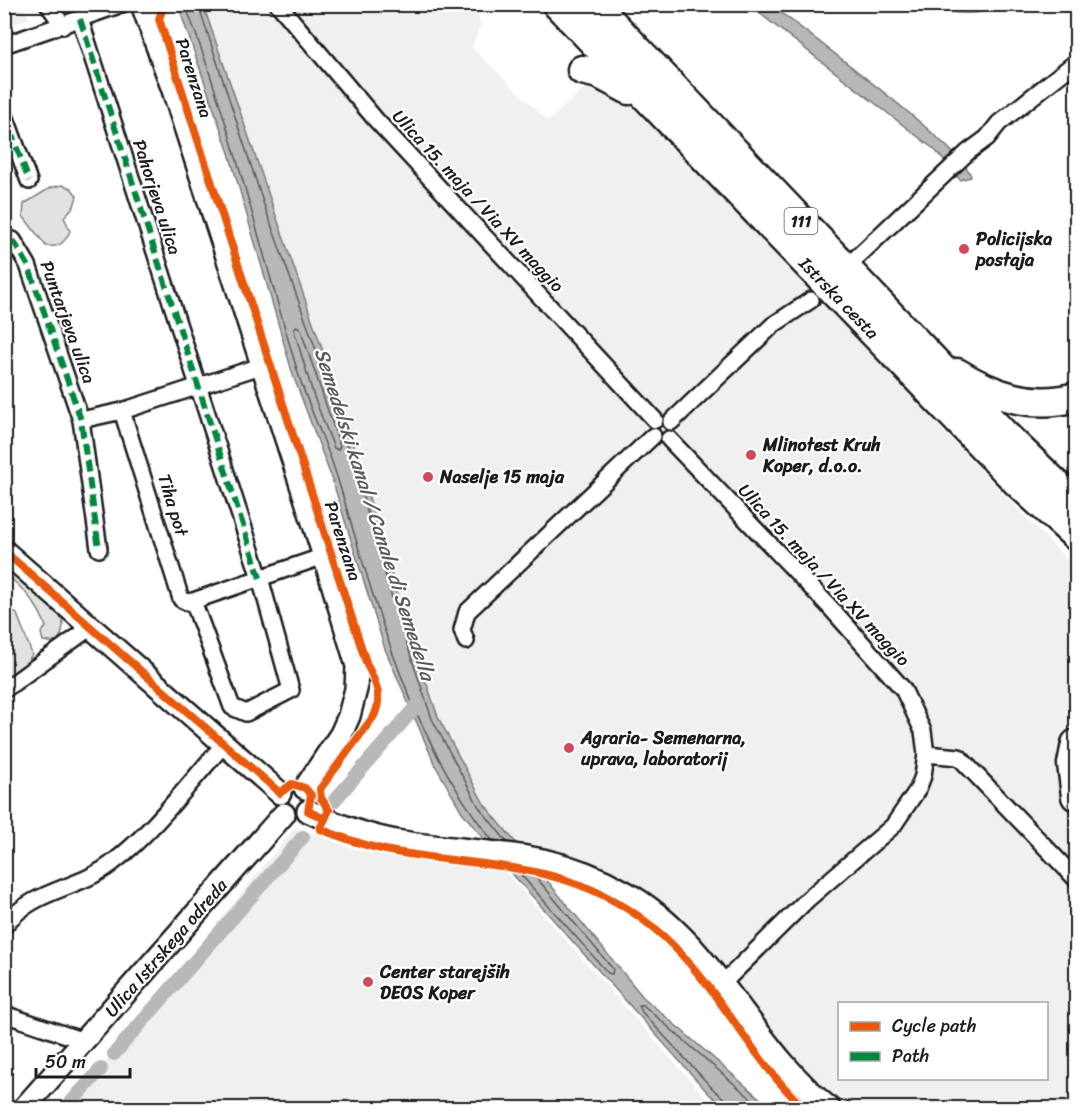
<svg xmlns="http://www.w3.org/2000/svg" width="1081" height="1113" viewBox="0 0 1081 1113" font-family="Sriracha,sans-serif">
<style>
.built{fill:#f0f0f0;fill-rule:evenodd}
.green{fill:#e2e2e2;stroke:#7f7f7f;stroke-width:1.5}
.water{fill:#b8b8b8;stroke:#7a7a7a;stroke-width:1.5}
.pier{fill:#fff}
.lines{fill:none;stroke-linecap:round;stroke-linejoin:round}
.shore{stroke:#5a5a5a;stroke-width:1.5}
.canal{stroke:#b8b8b8;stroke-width:14}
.street-casing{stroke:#1c1c1c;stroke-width:20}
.secondary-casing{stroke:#1c1c1c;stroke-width:26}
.highway-casing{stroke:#1c1c1c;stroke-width:33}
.street{stroke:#fff;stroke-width:15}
.secondary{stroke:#fff;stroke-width:21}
.highway{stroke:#fff;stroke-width:28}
.quiet{stroke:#00873e;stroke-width:6;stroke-dasharray:12 6;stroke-linecap:butt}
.cycleway-casing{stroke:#fff;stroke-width:11}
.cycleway{stroke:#e8590c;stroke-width:8}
.poi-dot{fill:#d1495b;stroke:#fff;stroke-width:2}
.labels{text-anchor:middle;stroke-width:4.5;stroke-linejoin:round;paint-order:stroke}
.shield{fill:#fff;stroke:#606060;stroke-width:1.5}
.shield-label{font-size:16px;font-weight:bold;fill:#1c1c1c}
.street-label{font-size:18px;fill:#1c1c1c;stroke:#fff}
.poi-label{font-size:18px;font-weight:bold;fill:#1c1c1c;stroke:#fff;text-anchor:start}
.water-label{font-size:20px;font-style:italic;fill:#5a5a5a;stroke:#fff}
</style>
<rect width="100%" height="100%" fill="#fff"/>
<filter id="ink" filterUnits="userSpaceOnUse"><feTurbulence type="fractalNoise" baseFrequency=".0167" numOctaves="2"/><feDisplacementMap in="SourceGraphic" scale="12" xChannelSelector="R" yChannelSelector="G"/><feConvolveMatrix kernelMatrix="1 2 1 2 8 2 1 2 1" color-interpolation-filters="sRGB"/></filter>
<g filter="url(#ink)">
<g class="built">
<polygon points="5,4 20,5 30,18 5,28"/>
<path d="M203 5H477L480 25 472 48 548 121 590 84H607L790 258 870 344 944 432 1076 569V723L1067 754 1069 798 1076 815V1108H850L825 1089 785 1049 714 953 682 917 619 874 586 859 540 845 514 841 484 804 438 717ZM840 1004H1046V1078H840Z"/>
<polygon points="295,827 363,852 505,872 705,1097 718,1108 68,1108"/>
</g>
<g class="green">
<path d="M923 5H1001C978 18 947 13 923 5Z"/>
<path d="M62 185 71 188 77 196 74 206 64 217 70 231C65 242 60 248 46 246L23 216 24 204 50 188Z"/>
<path d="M4 566 62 616C64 627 63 634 56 643L43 641 41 633 46 627C38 603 23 589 5 573Z"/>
<polygon points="5,605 17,614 32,654 27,663 5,680 5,655 11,653 5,637"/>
</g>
<g class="water">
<polygon points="178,5 203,5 343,409 403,613 438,717 484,804 643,997 771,1108 727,1108 709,1094 515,877 462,812 435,765 385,649 332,479 293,375 229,153"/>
<path d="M749 5H771C802 29 967 151 971 177L960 180 935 150Z"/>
</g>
<polygon class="pier" points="479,837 519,843 552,882 507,872"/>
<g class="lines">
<g class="shore">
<path d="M185 4C231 125 261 250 298 373 309 409 327 443 338 480 376 604 409 737 492 840"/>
<polyline points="198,4 263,202 338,411 397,615 432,719 479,807 507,842"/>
<polygon points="296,326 300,328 340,446 338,450 334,448 314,397 294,330"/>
<polyline points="514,867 608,973 612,974 613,969 530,870"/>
<polyline points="730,1108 728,1102 713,1089 642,1012 639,1005 643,1005 762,1108"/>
</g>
<g class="canal">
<polyline points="334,801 419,703"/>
<polyline points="114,1054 303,837"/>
<polyline points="66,1108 101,1069"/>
</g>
<g class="street-casing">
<g id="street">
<polyline points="48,4 63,26"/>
<polyline points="278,4 376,120 655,420"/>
<polyline points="80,19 260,578 324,556"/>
<polyline points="4,45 122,4"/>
<polyline points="4,113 29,181"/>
<polyline points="13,240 28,265 81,420 99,549"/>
<polyline points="855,259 968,152 987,138 999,123 1076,62"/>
<polyline points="122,411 181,599 187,602 193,601 260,578 291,690 246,713 232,707 193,601"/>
<polyline points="81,420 122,411 261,366"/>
<polyline points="671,422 773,325 811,300"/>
<polyline points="669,439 828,605 903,689 923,731 926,754 923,776 918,789 893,826 808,899 722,984"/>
<polyline points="466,641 462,630 467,612 653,436"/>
<polyline points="4,690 91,627"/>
<polyline points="926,754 959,757 1076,879"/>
<path d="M4 926C33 889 77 890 111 864 152 833 185 788 219 750"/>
<polyline points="4,1014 84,1041"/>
</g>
</g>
<g class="secondary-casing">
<g id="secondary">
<polyline points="144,10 173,90 324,556 357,666 356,689 349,716 341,734 305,788"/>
<polyline points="4,551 280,793"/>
<path d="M308 811C337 825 369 837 402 842 486 855 546 847 625 892 714 942 751 1046 829 1108"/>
<polyline points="24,1108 284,814"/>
</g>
</g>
<g class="highway-casing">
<g id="highway">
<polyline points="557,4 1018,483 1076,536"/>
<polyline points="594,4 1003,433 1076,503"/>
<polyline points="582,70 599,74 629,90"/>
<path d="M957 373C994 396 1033 409 1076 397"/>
<polyline points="1076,744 1072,764 1076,796"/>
</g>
</g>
<use href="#street" class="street"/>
<use href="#secondary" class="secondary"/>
<use href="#highway" class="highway"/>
<g class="quiet">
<polyline points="80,19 260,578"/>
<polyline points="4,113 29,181"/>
<polyline points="13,240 28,265 81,420 99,549"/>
</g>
<g class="cycleway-casing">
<g id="cycleway">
<path d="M164 4 159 19 367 665C376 682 383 698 374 716L320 789 321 798 329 810 320 829C343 838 365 846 390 851 493 870 578 859 663 936 718 986 750 1057 804 1108"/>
<polyline points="4,551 280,793 292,784 305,788 311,795 308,811 325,819"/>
</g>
</g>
<use href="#cycleway" class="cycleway"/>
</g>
</g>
<g class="poi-dot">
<circle cx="964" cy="249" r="6"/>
<circle cx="751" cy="455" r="6"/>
<circle cx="428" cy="477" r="6"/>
<circle cx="569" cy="748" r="6"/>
<circle cx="368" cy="982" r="6"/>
</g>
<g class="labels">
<rect class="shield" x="784.5" y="208" width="33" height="26" rx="4.5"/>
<g class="shield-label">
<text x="801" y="227">111</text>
</g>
<g class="street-label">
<text transform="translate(194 78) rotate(72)" y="6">Parenzana</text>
<text transform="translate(157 197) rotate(72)" y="6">Pahorjeva ulica</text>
<text transform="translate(478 201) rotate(47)" y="6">Ulica 15. maja / Via XV maggio</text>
<text transform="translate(839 298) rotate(46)" y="6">Istrska cesta</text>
<text transform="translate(68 322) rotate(70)" y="6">Puntarjeva ulica</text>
<text transform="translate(173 505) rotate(73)" y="6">Tiha pot</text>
<text transform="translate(343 541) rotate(72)" y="6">Parenzana</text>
<text transform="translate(824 575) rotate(47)" y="6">Ulica 15. maja / Via XV maggio</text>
<text transform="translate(166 948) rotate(-49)" y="6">Ulica Istrskega odreda</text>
</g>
<g class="poi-label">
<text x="976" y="245">Policijska<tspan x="976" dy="21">postaja</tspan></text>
<text x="763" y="451">Mlinotest Kruh<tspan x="763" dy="21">Koper, d.o.o.</tspan></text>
<text x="440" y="483">Naselje 15 maja</text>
<text x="581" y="744">Agraria- Semenarna,<tspan x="581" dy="21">uprava, laboratorij</tspan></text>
<text x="380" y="978">Center starejših<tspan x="380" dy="21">DEOS Koper</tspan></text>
</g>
<g class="water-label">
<text transform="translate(375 514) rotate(72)" y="7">Semedelski kanal / Canale di Semedella</text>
</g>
</g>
<rect width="1081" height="1113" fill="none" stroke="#fff" stroke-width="24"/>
<rect x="12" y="12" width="1057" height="1089" fill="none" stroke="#1c1c1c" stroke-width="2" filter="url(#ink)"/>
<rect x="838" y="1002" width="210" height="78" fill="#ffffff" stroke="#a4a4a4" stroke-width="1.5"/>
<rect x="850" y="1022" width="30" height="9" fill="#e8590c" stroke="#a4a4a4" stroke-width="1.5"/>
<text x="892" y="1032" font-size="18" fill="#1c1c1c">Cycle path</text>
<rect x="850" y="1052" width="30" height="9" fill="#00873e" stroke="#a4a4a4" stroke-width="1.5"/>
<text x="892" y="1062" font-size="18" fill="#1c1c1c">Path</text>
<path d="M36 1068v9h94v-9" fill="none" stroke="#1c1c1c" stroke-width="3"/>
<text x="45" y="1068" font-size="18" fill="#1c1c1c" stroke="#ffffff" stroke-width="4.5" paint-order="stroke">50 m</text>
</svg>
